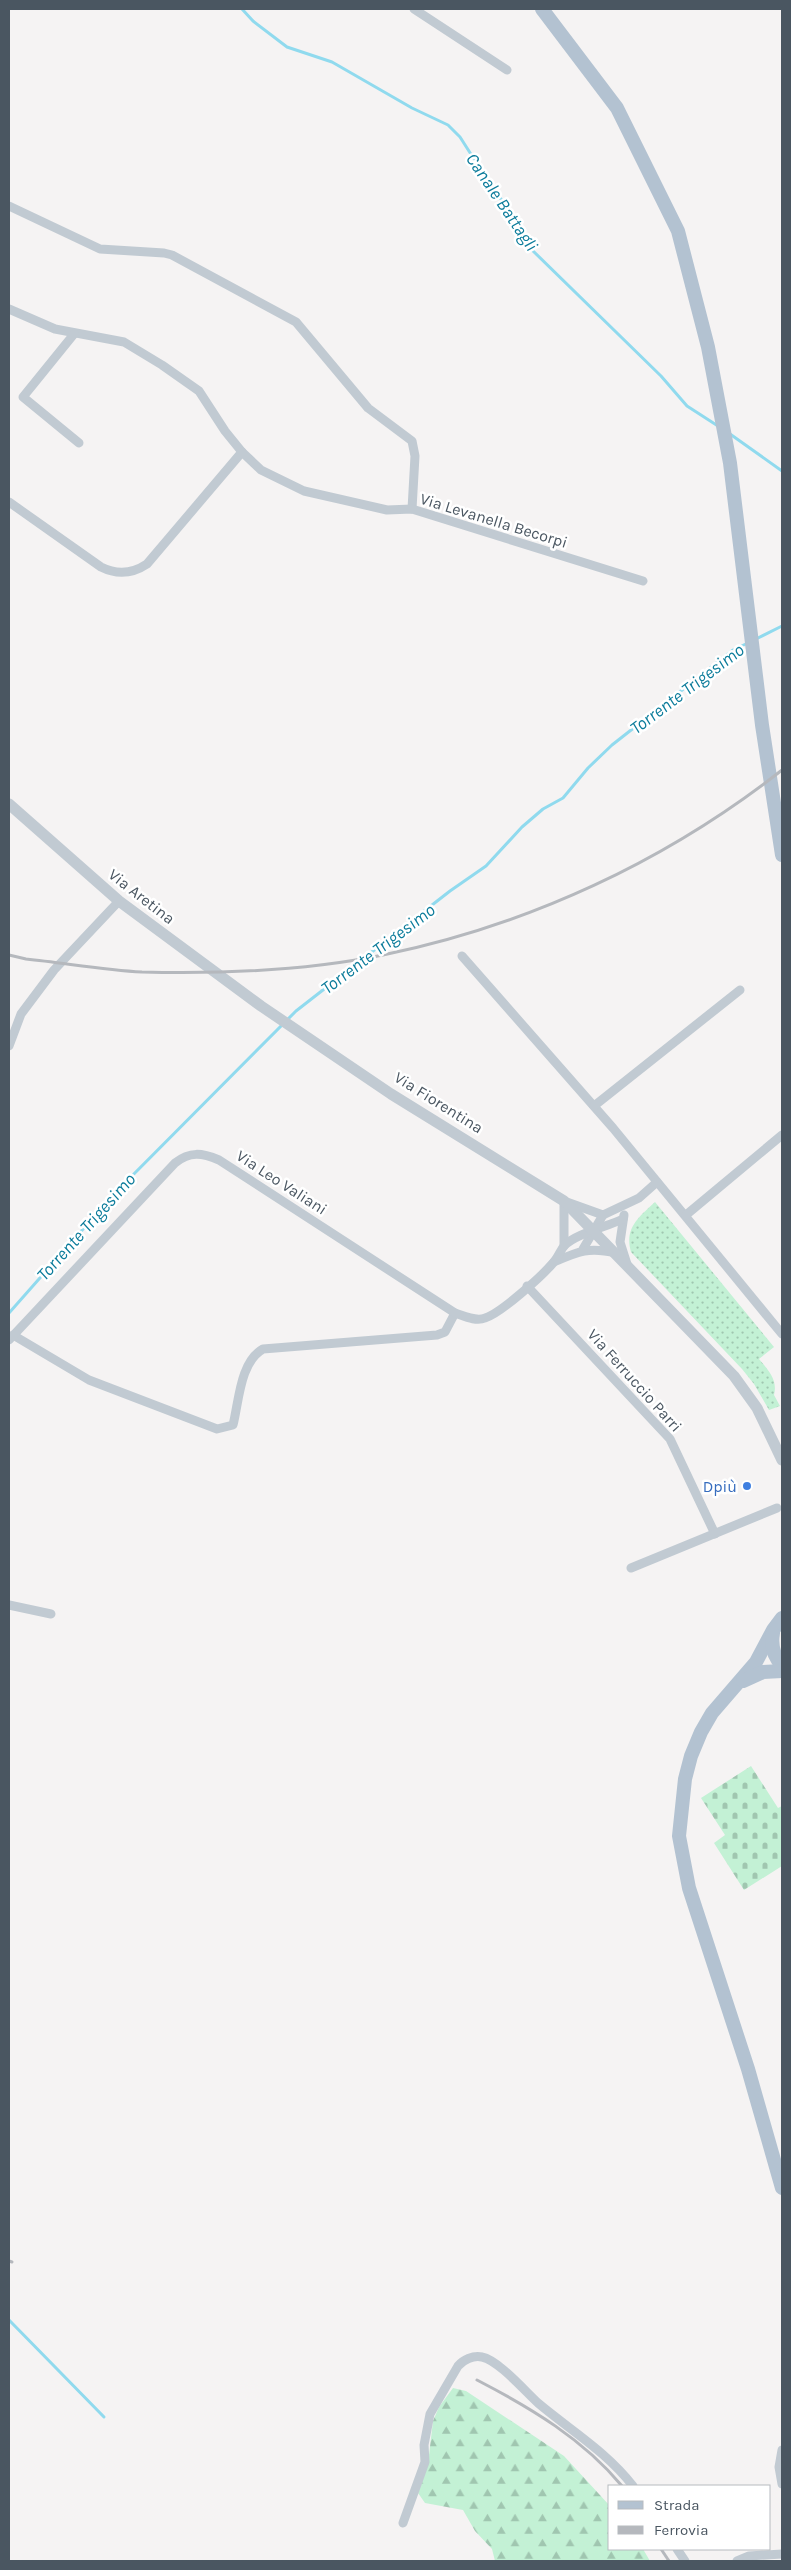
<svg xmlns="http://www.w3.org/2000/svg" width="791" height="2570" viewBox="0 0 791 2570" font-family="Karla,sans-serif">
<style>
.grass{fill:url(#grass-dots)}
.forest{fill:url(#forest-firs)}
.cemetery{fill:url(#cemetery-stones)}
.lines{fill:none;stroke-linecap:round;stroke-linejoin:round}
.stream{stroke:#90daee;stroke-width:3}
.minor{stroke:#c1cad2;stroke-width:9}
.tertiary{stroke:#c1cad2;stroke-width:11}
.primary{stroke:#b3c2d1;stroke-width:14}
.rail{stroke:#b5b8bd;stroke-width:3}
.shop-dot{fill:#3f7fe0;stroke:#fff;stroke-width:2}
.labels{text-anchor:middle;stroke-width:5;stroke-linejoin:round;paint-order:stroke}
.street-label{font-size:16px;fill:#4a5661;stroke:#fff}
.shop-label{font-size:16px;fill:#366cbe;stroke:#fff;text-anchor:end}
.water-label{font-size:18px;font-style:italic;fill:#0c7c9b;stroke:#fff}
</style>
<defs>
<pattern id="grass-dots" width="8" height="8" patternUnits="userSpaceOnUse" patternTransform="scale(1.25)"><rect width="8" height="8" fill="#c3f1d5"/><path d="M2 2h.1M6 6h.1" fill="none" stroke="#a0c6b0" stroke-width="1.8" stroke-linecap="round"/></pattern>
<pattern id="forest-firs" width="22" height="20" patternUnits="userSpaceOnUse" patternTransform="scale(1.25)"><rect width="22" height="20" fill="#c3f1d5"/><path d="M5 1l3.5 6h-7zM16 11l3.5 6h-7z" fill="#a0c6b0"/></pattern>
<pattern id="cemetery-stones" width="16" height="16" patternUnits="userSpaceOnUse" patternTransform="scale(1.25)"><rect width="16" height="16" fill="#c3f1d5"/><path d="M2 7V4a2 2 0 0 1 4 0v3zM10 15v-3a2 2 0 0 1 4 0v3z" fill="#a0c6b0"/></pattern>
</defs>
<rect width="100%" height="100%" fill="#f5f3f3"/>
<path class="grass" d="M655 1202 774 1347 759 1359C768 1370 778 1380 774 1395L780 1406 769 1410 754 1384 742 1369 631 1252C624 1228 639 1217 655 1202Z"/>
<polygon class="forest" points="453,2388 466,2391 564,2456 610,2506 610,2549 643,2549 650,2561 495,2561 492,2549 475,2531 463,2510 425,2503 418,2493 428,2464 433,2421 439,2407"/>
<polygon class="cemetery" points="751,1766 778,1808 782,1806 782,1866 744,1890 714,1843 725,1835 701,1798"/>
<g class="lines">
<g class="stream">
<polyline points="242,9 253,21 287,47 332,62 412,108 448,125 460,137 495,192 511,211 518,231 530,248 661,376 687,406 718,426"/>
<polyline points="730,434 782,471"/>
<polyline points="756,639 782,626"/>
<polyline points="9,1313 114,1194 296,1011 450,891 486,866 522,827 543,809 563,798 588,768 612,745 733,650 748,643"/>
<polyline points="9,2320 104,2417"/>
</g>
<g class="minor">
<polyline points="414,9 507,70"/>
<polyline points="9,206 100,249 164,253 172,255 296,322 368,408 412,441 415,456 412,509"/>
<polyline points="9,309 55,329 124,342 162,365 199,391 225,431 242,452 261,470 304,491 387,510 412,509 643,581"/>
<polyline points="74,334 23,397 79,443"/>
<path d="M9 502 101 567C117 575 132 574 147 564L242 452"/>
<polyline points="462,956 613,1128 782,1334"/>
<polyline points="9,1046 21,1014 54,970 119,901"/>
<polyline points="594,1106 740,990"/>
<polyline points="624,1215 620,1242 627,1264"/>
<polyline points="686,1215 782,1135"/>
<polyline points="564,1246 564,1201 603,1215 639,1198 657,1182"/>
<polyline points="583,1249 603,1215"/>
<path d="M554 1262C579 1251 589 1247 616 1253"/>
<polyline points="527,1286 670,1439 715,1534"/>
<path d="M13 1335 89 1380 217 1429 233 1425C239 1401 240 1362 263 1349L437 1335 445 1332 455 1313"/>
<path d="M9 1340 175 1163C190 1151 202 1153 219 1160L455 1313C464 1316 476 1322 485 1318 501 1313 542 1276 553 1263 558 1258 560 1251 564 1246 575 1234 606 1227 623 1219"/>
<polyline points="631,1568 777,1508"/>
<polyline points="9,1605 51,1614"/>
<polyline points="782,2450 779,2467 782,2484"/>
<path d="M403 2523 425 2462 424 2445 430 2414 458 2366C463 2360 473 2355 482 2357 498 2360 525 2391 538 2403 570 2430 607 2452 633 2486"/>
<polyline points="677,2549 685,2561"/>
<polyline points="737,2561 749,2556 782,2554"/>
</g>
<polyline class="tertiary" points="9,804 119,901 261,1006 391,1094 564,1201 734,1376 757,1408 782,1460"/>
<g class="primary">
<polyline points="542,9 617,108 678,231 708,347 730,463 762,725 782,855"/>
<polyline points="782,1618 773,1630 756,1662 712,1713 701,1732 691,1756 685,1779 679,1836 689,1888 748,2069 782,2188"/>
<path d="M773 1633C771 1645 773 1656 782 1665"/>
<polyline points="743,1681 763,1672 782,1671"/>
</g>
<g class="rail">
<path d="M9 955 26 959C65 963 104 970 142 972 222 974 305 971 383 955 529 925 666 861 782 770"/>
<polyline points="9,2261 12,2262"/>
<path d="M477 2380C531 2408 583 2439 622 2486"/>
<polyline points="661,2549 669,2561"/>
</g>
</g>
<circle class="shop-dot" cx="747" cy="1486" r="5"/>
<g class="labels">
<g class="street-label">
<text transform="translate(494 520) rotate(17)" y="6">Via Levanella Becorpi</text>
<text transform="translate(142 896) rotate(38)" y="6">Via Aretina</text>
<text transform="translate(439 1102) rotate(32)" y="6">Via Fiorentina</text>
<text transform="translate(282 1182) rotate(33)" y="6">Via Leo Valiani</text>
<text transform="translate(635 1380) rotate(48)" y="6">Via Ferruccio Parri</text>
</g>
<g class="shop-label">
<text x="737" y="1492">Dpiù</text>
</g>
<g class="water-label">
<text transform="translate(502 202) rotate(56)" y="6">Canale Battagli</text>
<text transform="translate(687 689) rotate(-37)" y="6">Torrente Trigesimo</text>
<text transform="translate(378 949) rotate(-37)" y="6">Torrente Trigesimo</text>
<text transform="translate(86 1227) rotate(-48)" y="6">Torrente Trigesimo</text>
</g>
</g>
<rect width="791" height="2570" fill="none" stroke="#4a5661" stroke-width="20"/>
<rect x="608" y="2485" width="162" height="65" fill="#ffffff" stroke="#b7bbc0"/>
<rect x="618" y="2501" width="25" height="8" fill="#b3c2d1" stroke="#b7bbc0"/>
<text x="654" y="2510" font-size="15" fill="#4a5661">Strada</text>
<rect x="618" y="2526" width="25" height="8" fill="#b5b8bd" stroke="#b7bbc0"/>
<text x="654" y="2535" font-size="15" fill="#4a5661">Ferrovia</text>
</svg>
